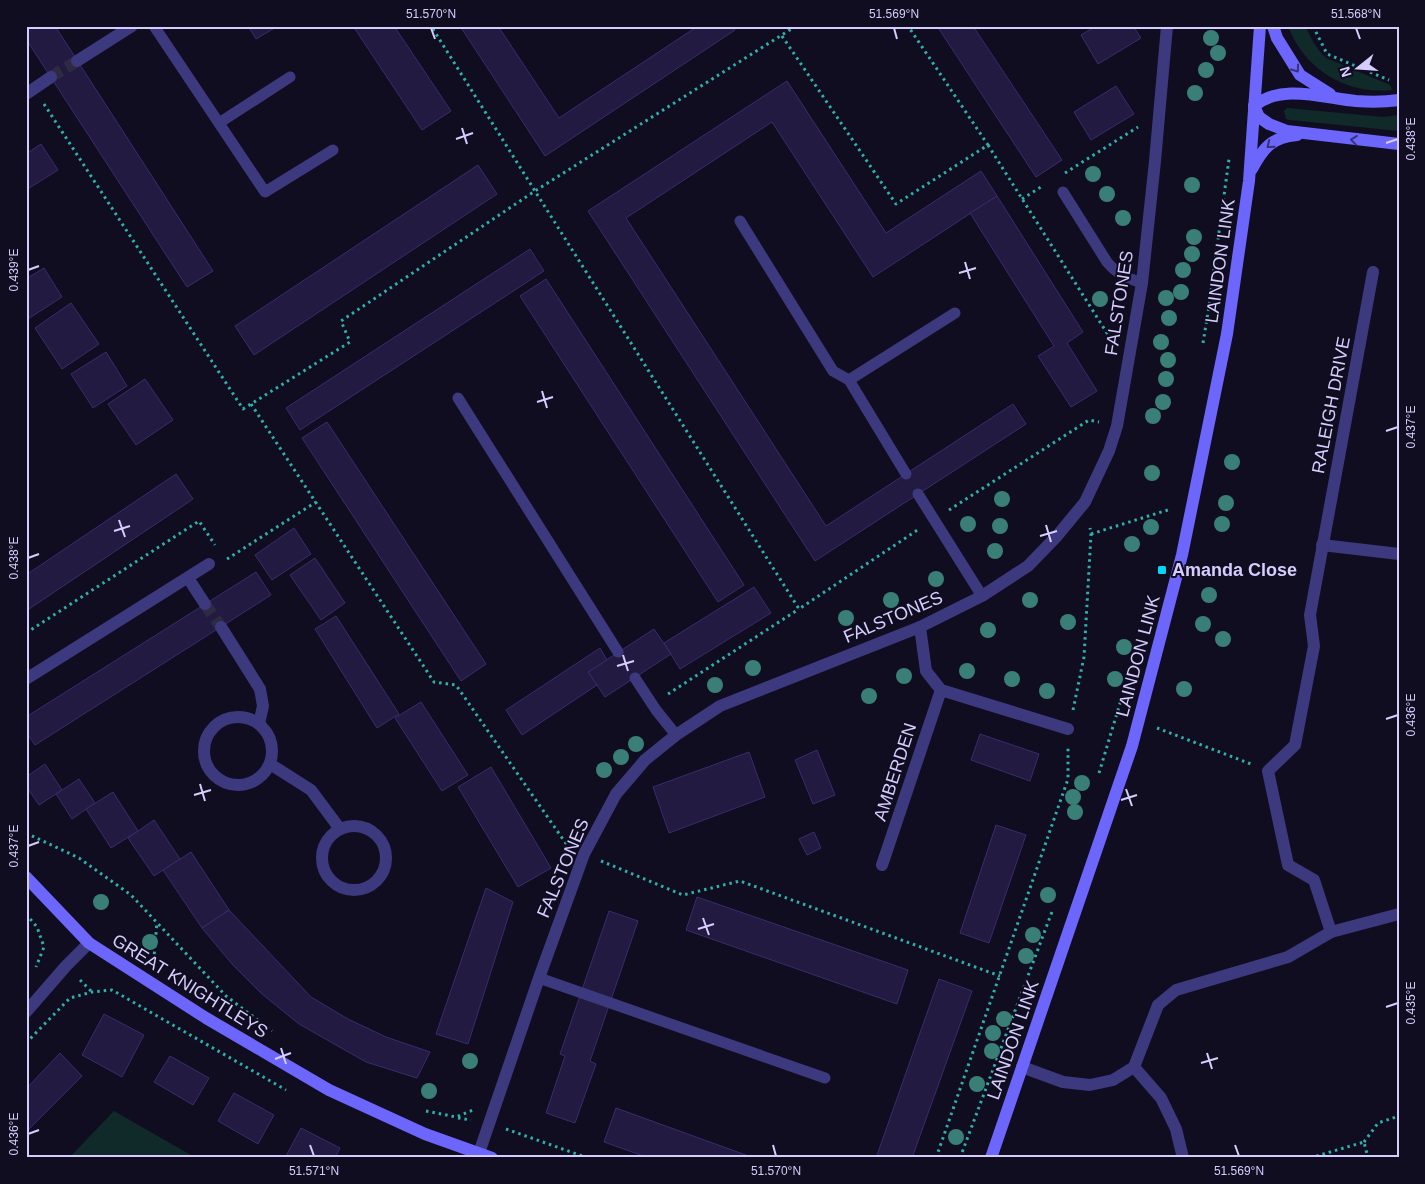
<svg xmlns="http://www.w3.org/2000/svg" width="1425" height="1184" viewBox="0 0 1425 1184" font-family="Helvetica,sans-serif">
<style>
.green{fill:#102a2a}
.building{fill:#221a41;stroke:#3a2c6d}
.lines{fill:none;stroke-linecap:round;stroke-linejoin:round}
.street-tunnel{stroke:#2e2a41;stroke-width:12;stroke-dasharray:12 6;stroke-linecap:butt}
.path{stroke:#2fb0ab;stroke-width:3;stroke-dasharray:2.5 4;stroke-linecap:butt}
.lane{stroke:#3d397f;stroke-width:11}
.street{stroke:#3d397f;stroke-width:12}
.secondary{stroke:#6d66fd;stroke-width:12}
.tree{fill:#3a7f77}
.oneway{stroke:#363178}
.ticks{fill:none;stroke:#d4cdfe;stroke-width:2}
.poi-dot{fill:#04d7f4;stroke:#110d20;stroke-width:2}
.labels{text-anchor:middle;stroke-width:4;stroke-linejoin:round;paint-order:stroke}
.street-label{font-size:18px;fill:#d4cdfe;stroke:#110d20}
.poi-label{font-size:18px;font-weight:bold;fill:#d4cdfe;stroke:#110d20;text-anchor:start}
.neatline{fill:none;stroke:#d4cdfe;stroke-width:2}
.ticks-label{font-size:12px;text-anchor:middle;fill:#d4cdfe}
</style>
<rect width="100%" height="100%" fill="#110d20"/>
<g class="green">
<path d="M1288 26H1305C1311 38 1316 49 1326 58L1390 85 1392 90C1346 95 1304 69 1288 26Z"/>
<polygon points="1287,108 1383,117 1399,115 1399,131 1290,120 1286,119 1284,111"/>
<polygon points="114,1111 196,1158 69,1158"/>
</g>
<g class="building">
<polygon points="26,26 55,26 213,271 187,287 26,39"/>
<polygon points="248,26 278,26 256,39"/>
<polygon points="353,26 394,26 451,111 422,130"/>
<polygon points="460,26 498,26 559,118 698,26 733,26 735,30 545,156"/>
<polygon points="937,26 973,26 1062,160 1036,177"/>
<polygon points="1096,26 1133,26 1141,38 1098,64 1081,35"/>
<polygon points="787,81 886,233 981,171 997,196 873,277 772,122 626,218 826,526 1013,404 1026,424 815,561 588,211"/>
<polygon points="1116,86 1134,114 1091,140 1074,112"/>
<polygon points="41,144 58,170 26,190 26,154"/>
<polygon points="478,165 497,194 254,355 235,326"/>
<polygon points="997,196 1083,332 1067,343 1097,391 1071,407 1038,356 1054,346 970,213"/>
<polygon points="530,249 544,271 300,430 286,408"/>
<polygon points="44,268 62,297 28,319 26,317 26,279"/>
<polygon points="546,279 744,585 718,602 520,296"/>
<polygon points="71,303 99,344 62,369 35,328"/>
<polygon points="106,352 127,386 93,408 71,374"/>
<polygon points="145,379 173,420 136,445 108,404"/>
<polygon points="327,422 486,664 461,681 302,438"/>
<polygon points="176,474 193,499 26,611 26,575"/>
<polygon points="294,528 311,554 272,580 255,555"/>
<polygon points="315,558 345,603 321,620 290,575"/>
<polygon points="256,572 271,595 35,745 26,732 26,717"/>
<polygon points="754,587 771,613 680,669 664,643"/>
<polygon points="336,616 399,714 377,728 315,629"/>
<polygon points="654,629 671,654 605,697 588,672"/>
<polygon points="600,648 607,660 588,672 597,685 522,735 506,710"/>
<polygon points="421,702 468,775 442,791 395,718"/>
<polygon points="980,734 1039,754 1030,781 971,760"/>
<polygon points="817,750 835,795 813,804 795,760"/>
<polygon points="749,752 765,797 669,833 653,787"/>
<polygon points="45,764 62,790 39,805 26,786 26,777"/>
<polygon points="491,767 551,868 518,887 458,787"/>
<polygon points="79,779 95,803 72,819 56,794"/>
<polygon points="113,792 138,831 111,848 86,809"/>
<polygon points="154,820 180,859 154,876 128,838"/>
<polygon points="996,825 1026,835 989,943 960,933"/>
<polygon points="814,832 821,848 807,855 799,839"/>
<polygon points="191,852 229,910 202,928 163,870"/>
<polygon points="486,888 513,902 468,1044 436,1034"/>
<polygon points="697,897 908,970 897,1004 686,930"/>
<polygon points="229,910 311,997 348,1019 386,1037 430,1052 417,1078 366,1062 299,1024 262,994 232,964 202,928"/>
<polygon points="609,911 638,921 590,1061 596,1064 575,1123 546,1113 565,1056 560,1054"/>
<polygon points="939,979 972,991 912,1158 876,1158"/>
<polygon points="104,1014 144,1035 122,1077 82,1055"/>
<polygon points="60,1053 82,1076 26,1132 26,1089"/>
<polygon points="170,1056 209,1078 193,1105 154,1082"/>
<polygon points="234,1093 274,1115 258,1144 218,1121"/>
<polygon points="616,1108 754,1158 649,1158 604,1142"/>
<polygon points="301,1128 340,1148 335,1158 286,1156"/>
</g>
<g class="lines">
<g class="street-tunnel">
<polyline points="51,77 77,61"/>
<polyline points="205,604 221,627"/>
</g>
<g class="path">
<polyline points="796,26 535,191 799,609 919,529"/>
<polyline points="1313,26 1327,54 1389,80"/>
<polyline points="782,36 896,204 988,145 908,26"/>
<polyline points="44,104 243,409 350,342 341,321 535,191 431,26"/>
<polyline points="988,145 1112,341"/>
<polyline points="1065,173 1138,127"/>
<polyline points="1022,199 1044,185"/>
<polyline points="1211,291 1229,159"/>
<polyline points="1203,343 1210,300"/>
<polyline points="251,404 434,682 456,685 567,845"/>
<polyline points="949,510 1089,420 1099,422"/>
<polyline points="1091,534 1171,509"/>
<polyline points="227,559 316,502"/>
<polyline points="26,633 199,521 215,545"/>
<polyline points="668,694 799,609"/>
<polyline points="1073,710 1084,657 1091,534 1090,528"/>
<polyline points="1157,728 1251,764"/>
<polyline points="1099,773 1121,700"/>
<polyline points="26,833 79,858 131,895 226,996 272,1031"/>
<polyline points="601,861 683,895 740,881 1000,976"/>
<polyline points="26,914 37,927 44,947 36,967"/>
<polyline points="152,960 154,957 157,922"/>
<polyline points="80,980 91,991"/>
<polyline points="26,1043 70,998 92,992 112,990 286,1090"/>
<polyline points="426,1111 456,1117 473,1110"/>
<polyline points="458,1118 471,1120"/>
<polyline points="506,1129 588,1158"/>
<polyline points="1364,1142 1378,1123 1399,1116"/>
<polyline points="936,1158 1068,779 1068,748"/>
<polyline points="960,1158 1053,909"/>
<polyline points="1310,1158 1364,1142 1368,1158"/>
</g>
<g class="lane">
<polyline points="154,26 265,192 333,150"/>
<polyline points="219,123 290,77"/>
<path d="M1063 192 1107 262C1117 274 1127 278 1142 283"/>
<polyline points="740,221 833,371 849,380 906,474"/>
<polyline points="849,380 955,313"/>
<polyline points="458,398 618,652"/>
<polyline points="918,494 982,596"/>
<polyline points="635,678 656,710 676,735"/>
<polyline points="539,978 825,1078"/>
</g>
<g class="street">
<polyline points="77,61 132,26"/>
<polyline points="26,94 51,77"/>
<polyline points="1322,545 1399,554"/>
<polyline points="188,578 205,604"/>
<polyline points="221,627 260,689 263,706 259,724"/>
<polyline points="920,627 926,671 941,690 1068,729"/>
<polyline points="26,679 209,564"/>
<circle cx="238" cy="751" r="34"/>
<polyline points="270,764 311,790 340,829"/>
<circle cx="354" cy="858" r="32"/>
<polyline points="882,865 941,690"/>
<polyline points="1331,932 1314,880 1288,865 1268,771 1295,745 1314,646 1310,615 1373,272"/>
<polyline points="26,1012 66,966 89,943"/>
<polyline points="1022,1067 1063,1082 1090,1085 1113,1080 1134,1067 1158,1005 1176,990 1288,957 1331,932 1399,914"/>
<polyline points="1134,1067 1161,1098 1176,1129 1183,1158"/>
<polyline points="479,1153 539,978 584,854 616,794 645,760 676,735 720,706 920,627 982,596 1028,566 1057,536 1085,502 1109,451 1117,426 1142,283 1155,161 1167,26"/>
</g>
<g class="secondary">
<polyline points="1273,26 1277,38 1300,75 1330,94"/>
<polyline points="1254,106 1259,117 1269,124 1287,131 1399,144"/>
<path d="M1254 106C1281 83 1324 98 1356 101 1370 102 1385 102 1399 100"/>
<path d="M1252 169C1263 148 1272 137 1297 135"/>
<polyline points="26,877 89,943 206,1018 329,1090 425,1134 492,1158"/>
<polyline points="991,1158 1132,746 1182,555 1227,334 1249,181 1260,26"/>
</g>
</g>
<g class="tree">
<circle cx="1211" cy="38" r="8"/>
<circle cx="1218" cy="53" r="8"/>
<circle cx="1206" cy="70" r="8"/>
<circle cx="1195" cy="93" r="8"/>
<circle cx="1093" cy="174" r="8"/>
<circle cx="1192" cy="185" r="8"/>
<circle cx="1107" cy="194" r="8"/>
<circle cx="1123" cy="218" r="8"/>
<circle cx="1194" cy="237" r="8"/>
<circle cx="1192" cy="254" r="8"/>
<circle cx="1183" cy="270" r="8"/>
<circle cx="1181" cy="292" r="8"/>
<circle cx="1166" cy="298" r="8"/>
<circle cx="1100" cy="299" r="8"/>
<circle cx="1169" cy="318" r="8"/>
<circle cx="1161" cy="342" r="8"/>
<circle cx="1168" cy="360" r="8"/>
<circle cx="1166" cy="379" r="8"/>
<circle cx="1163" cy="402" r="8"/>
<circle cx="1153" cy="416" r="8"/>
<circle cx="1232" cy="462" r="8"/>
<circle cx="1152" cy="473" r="8"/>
<circle cx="1002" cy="499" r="8"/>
<circle cx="1226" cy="503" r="8"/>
<circle cx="968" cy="524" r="8"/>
<circle cx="1222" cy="524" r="8"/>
<circle cx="1000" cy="526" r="8"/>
<circle cx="1151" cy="527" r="8"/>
<circle cx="1132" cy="544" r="8"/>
<circle cx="995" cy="551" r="8"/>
<circle cx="936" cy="579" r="8"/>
<circle cx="1209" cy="595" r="8"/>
<circle cx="891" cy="600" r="8"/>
<circle cx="1030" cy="600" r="8"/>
<circle cx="846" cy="618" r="8"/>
<circle cx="1068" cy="622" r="8"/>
<circle cx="1203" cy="624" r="8"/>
<circle cx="988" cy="630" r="8"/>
<circle cx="1223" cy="639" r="8"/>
<circle cx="1124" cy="647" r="8"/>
<circle cx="753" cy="668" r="8"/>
<circle cx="967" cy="671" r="8"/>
<circle cx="904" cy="676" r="8"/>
<circle cx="1012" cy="679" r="8"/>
<circle cx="1115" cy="679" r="8"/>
<circle cx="715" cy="685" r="8"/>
<circle cx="1184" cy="689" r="8"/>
<circle cx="1047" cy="691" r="8"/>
<circle cx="869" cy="696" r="8"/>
<circle cx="636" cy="744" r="8"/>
<circle cx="621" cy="757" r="8"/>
<circle cx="604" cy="770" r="8"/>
<circle cx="1082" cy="783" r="8"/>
<circle cx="1073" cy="797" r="8"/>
<circle cx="1075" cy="812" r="8"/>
<circle cx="1048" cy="895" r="8"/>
<circle cx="101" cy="902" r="8"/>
<circle cx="1033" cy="935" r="8"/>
<circle cx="150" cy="942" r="8"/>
<circle cx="1026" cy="956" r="8"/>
<circle cx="1004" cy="1019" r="8"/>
<circle cx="993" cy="1033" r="8"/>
<circle cx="992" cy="1051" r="8"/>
<circle cx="470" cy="1061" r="8"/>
<circle cx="977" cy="1084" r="8"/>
<circle cx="429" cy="1091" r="8"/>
<circle cx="956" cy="1137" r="8"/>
</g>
<defs><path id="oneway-chevron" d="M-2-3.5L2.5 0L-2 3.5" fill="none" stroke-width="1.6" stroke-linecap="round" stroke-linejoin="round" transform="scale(1.25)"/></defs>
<g class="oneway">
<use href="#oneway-chevron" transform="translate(1296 69) rotate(54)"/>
<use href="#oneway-chevron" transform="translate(1354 140) rotate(-173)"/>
<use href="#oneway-chevron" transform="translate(1270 145) rotate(141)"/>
</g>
<path class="ticks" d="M431 28 435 39M894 28 897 39M1356 28 1360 39M462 128 467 144M456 139 473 133M1386 143 1398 139M965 262 970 279M28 270 39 266M959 273 976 268M542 391 547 408M537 402 553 397M1386 431 1398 427M119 520 125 537M1046 525 1051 542M114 531 130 526M1040 536 1057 531M28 558 39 554M623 655 628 671M617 666 634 661M1386 719 1398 715M200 784 205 801M1126 789 1132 806M194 795 211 790M1121 800 1137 795M28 846 39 842M703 918 709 935M698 929 714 924M1386 1007 1398 1003M281 1048 286 1064M1207 1053 1212 1069M275 1059 291 1053M1201 1063 1218 1058M28 1134 39 1130M310 1145 314 1156M773 1145 776 1156M1235 1145 1239 1156"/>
<rect class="poi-dot" x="1157" y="565" width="10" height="10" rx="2.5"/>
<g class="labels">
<g class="street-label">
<text transform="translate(1220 261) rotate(-82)" y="6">LAINDON LINK</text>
<text transform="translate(1119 303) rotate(-81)" y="6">FALSTONES</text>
<text transform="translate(1331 405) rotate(-79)" y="6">RALEIGH DRIVE</text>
<text transform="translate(893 617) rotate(-23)" y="6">FALSTONES</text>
<text transform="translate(1138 656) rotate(-75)" y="6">LAINDON LINK</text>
<text transform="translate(895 772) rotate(-72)" y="6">AMBERDEN</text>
<text transform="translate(563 868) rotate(-67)" y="6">FALSTONES</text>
<text transform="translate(190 986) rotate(32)" y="6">GREAT KNIGHTLEYS</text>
<text transform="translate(1013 1040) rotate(-71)" y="6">LAINDON LINK</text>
</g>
<g class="poi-label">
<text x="1172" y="576">Amanda Close</text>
</g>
</g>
<rect width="1425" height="1184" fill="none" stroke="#110d20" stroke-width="55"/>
<g transform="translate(1358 68) rotate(253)" stroke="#110d20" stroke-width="4" paint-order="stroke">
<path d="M0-4L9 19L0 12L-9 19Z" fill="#d4cdfe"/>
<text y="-8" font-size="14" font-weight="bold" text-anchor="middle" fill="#d4cdfe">N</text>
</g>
<rect x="28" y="28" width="1370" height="1128" class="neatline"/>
<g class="ticks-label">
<text x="431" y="18">51.570°N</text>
<text x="894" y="18">51.569°N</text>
<text x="1356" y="18">51.568°N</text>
<text transform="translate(1411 139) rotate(-90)" y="4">0.438°E</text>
<text transform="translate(14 270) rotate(-90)" y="4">0.439°E</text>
<text transform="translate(1411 427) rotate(-90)" y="4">0.437°E</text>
<text transform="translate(14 558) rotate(-90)" y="4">0.438°E</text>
<text transform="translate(1411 715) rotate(-90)" y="4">0.436°E</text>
<text transform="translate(14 846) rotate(-90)" y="4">0.437°E</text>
<text transform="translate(1411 1003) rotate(-90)" y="4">0.435°E</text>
<text transform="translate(14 1134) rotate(-90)" y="4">0.436°E</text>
<text x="314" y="1175">51.571°N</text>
<text x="776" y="1175">51.570°N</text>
<text x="1239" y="1175">51.569°N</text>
</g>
</svg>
